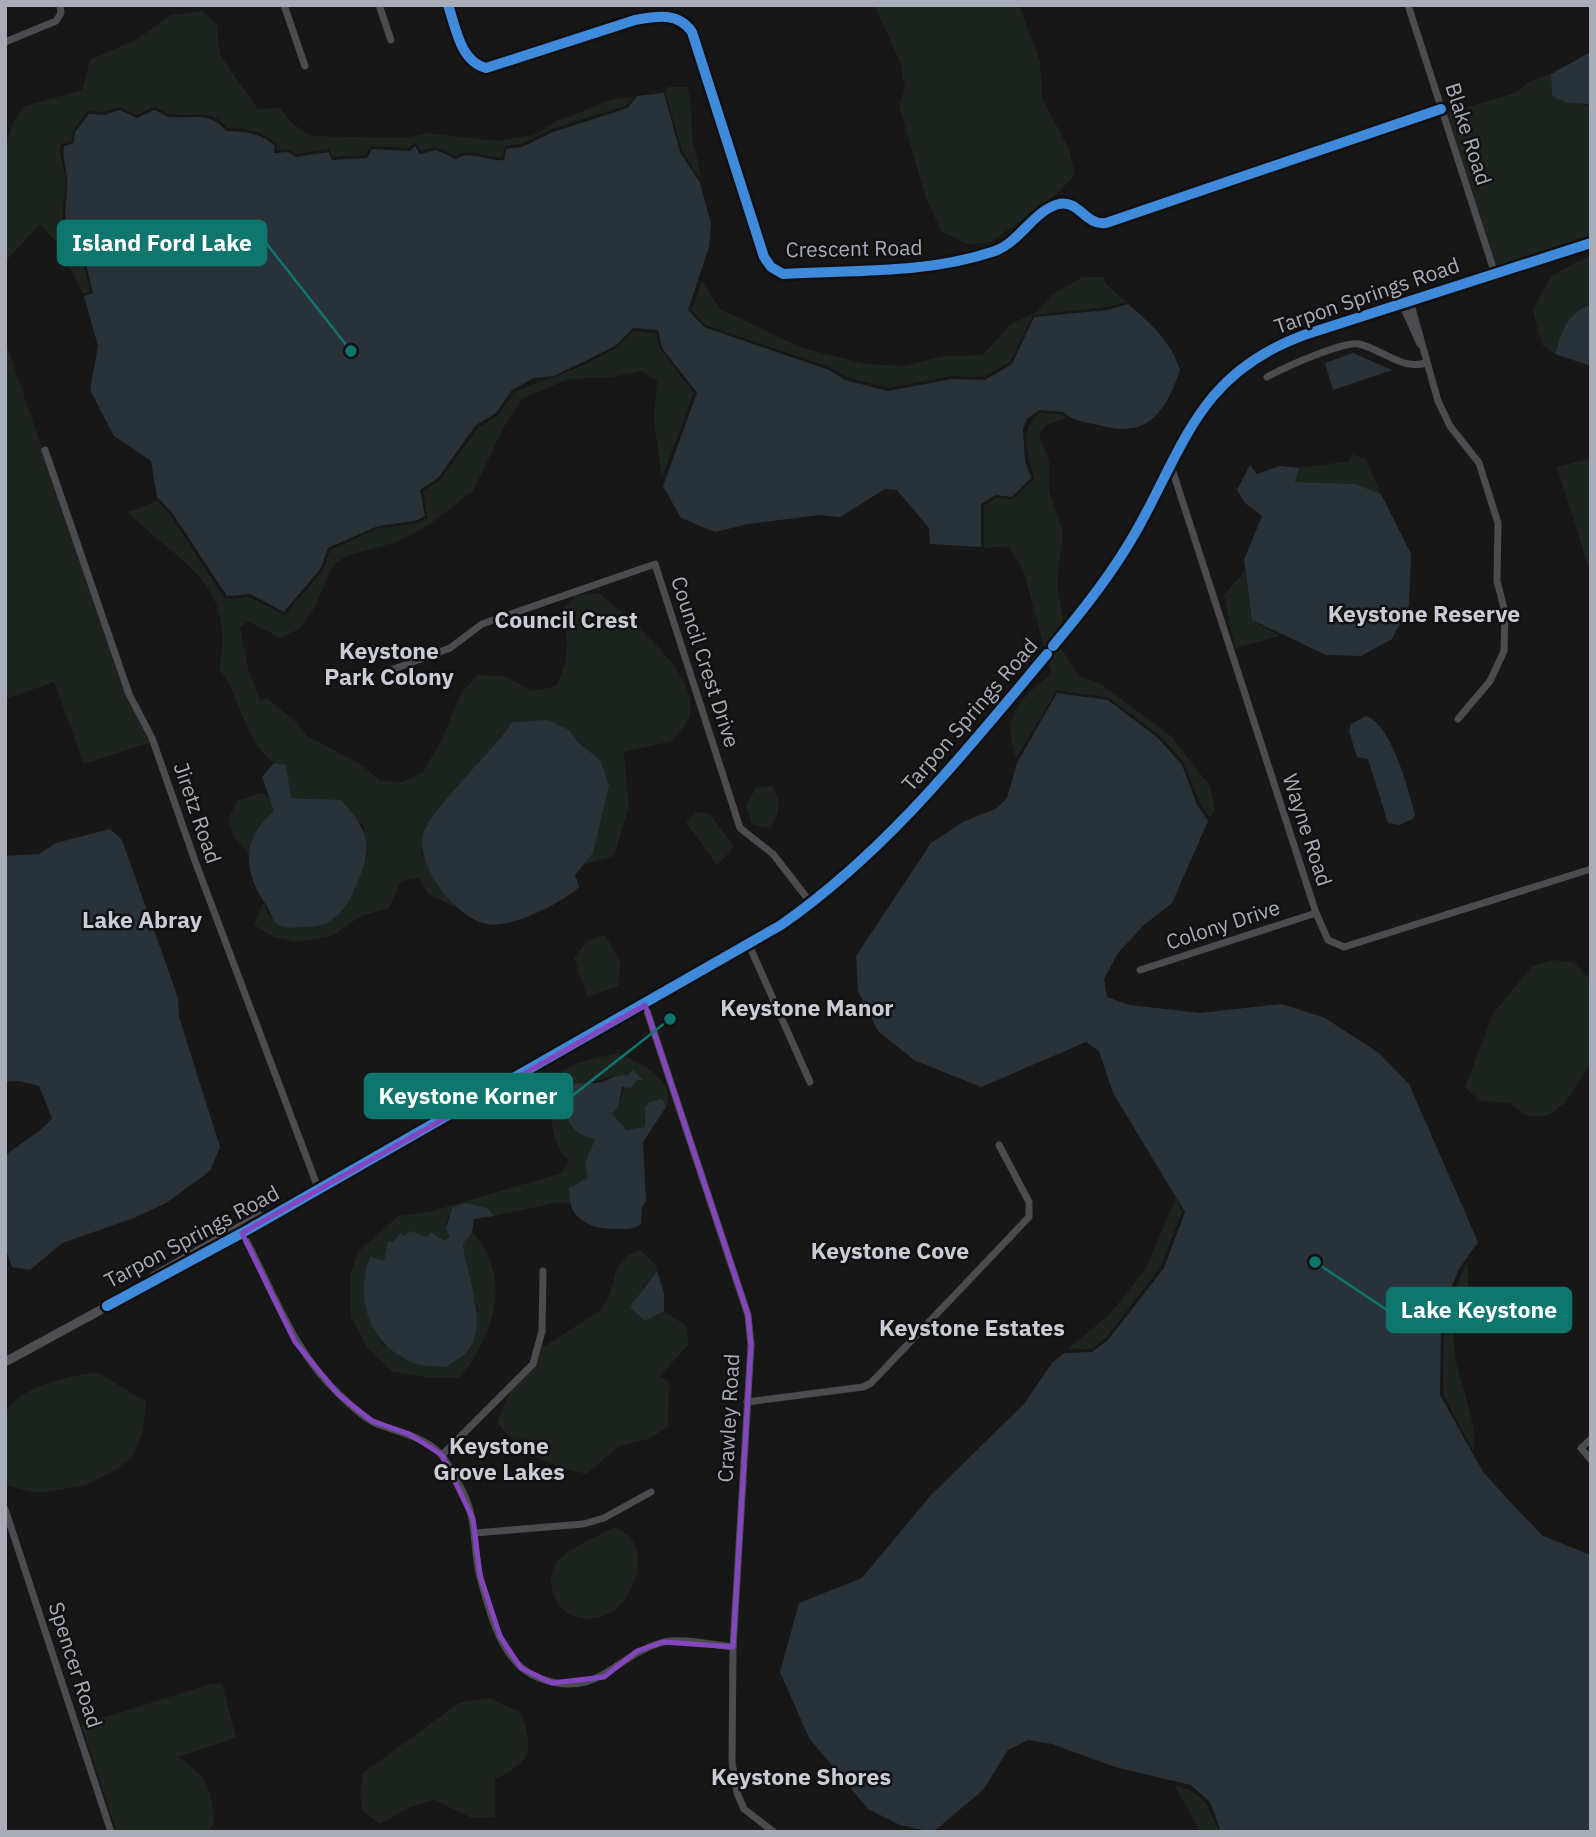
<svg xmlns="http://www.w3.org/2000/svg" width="1596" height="1837" viewBox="0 0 1596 1837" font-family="'IBM Plex Sans',sans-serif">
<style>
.green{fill:#1d241e}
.water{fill:#2a3239}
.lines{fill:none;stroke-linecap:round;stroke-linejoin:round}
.minor{stroke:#4b4c50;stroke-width:7}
.major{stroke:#4d4f52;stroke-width:9}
.cycleway-casing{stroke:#111113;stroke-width:15}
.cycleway{stroke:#408adc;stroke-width:10}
.marked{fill:none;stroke:#8446be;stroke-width:5;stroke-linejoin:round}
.labels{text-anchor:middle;stroke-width:5;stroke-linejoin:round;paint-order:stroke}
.street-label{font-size:21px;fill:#a8adb8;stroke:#111113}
.neighbourhood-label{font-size:23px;font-weight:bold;fill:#c9ccd4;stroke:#111113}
.leader{fill:none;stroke:#0f766e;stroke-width:2.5}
.callout-dot{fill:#0f766e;stroke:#111113;stroke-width:2.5}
.callout{fill:#0f766e;stroke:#0f766e;stroke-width:2.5}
.callout-label{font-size:23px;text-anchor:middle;font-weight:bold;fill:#fff}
</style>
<rect width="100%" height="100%" fill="#171717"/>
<g class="green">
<polygon points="874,5 1019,5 1040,61 1042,98 1069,149 1075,175 1058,193 990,243 967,244 941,231 926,198 899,106 905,88 900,62"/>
<path d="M202 11 217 25 220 55 258 109 280 108 292 123 310 136 405 138 429 133 497 141 534 135 555 122 613 99 634 97 627 105 552 129 521 144 505 146 502 157C486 159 470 146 456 156L436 147 421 151 415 143 409 148 372 146 365 155 333 157 329 149 296 154 288 149 277 150V144C263 131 245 128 227 128 212 107 191 118 169 114 166 113 159 109 154 107L137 115 119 107 103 112 88 111 73 131 71 141 61 144C59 158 64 165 65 177 66 198 59 214 66 233L73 235 80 249 90 292 83 294 60 246 40 224 5 262V149L14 120 25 106 82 90 90 60 137 39 171 15Z"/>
<polygon points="1551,74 1552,96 1587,106 1591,104 1591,239 1496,266 1447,113 1515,93 1530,81"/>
<path d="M668 87H687C694 107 690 124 693 144 696 157 701 165 700 179L682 151 665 91Z"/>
<path d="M1591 255V305C1568 311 1560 334 1555 354L1542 345 1533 310 1551 276Z"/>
<polygon points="1083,277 1103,277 1106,284 1126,302 1108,307 1033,315 1010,362 984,377 951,376 888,388 846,377 829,367 705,325 692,310 702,281 720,309 802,348 866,364 905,366 944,356 983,355 1011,324 1037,312 1053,294"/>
<path d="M634 331 656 333 660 348 694 393 662 478 654 420 657 381 641 371 613 377 569 379 523 398 504 427 473 491 430 524 397 542 346 556 333 566 315 607 299 629 280 638 248 621 240 627 248 668 260 700 268 699 295 721 307 736 362 765 380 781 403 782 423 772 441 741 461 693 478 675 504 676 532 691 556 686C570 660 569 637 562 609L575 596 599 593C628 619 698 671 690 714 688 723 678 734 672 741L624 752 629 806 614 856 584 864 593 853 600 760C560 728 569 719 512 722L473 772 442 805 421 853 456 908 428 894 419 878 401 881 389 908 361 916 332 936 295 942 274 937 254 925 263 902 271 919 354 891 368 853 363 824 311 798H290L286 766C245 758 243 696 219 669 237 581 180 565 128 512L158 501 171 516 225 599 249 597 285 615 323 570 330 550 379 528 415 524 427 518 423 491 440 480 478 428 498 415 514 392 584 365 616 348Z"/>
<polygon points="5,340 126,695 151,742 84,764 54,682 5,699"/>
<path d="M1040 413 1062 414 1066 418 1046 425 1039 434 1049 462V491L1063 533 1057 582 1063 618 1060 632 1045 651 1024 572 1009 546 984 548V505L996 498 1013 499 1034 479C1029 456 1018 428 1040 413Z"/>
<polygon points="1351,454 1366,459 1381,494 1355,484 1295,482 1299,468 1350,461"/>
<polygon points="1591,458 1591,575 1557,467"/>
<polygon points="1245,571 1252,620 1280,636 1235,648 1224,595"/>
<path d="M1059 645 1079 676 1101 684 1171 736 1210 786 1215 809 1210 818 1200 804 1184 763 1160 736 1109 698 1057 690 1016 759C1001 715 1019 700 1052 673L1047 659Z"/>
<path d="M772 786C782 802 780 813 770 828L752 824 746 805 756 788Z"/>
<path d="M261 793 270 798 275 812C260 823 252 836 250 855L234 837 228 820 237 801Z"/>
<polygon points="696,812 710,814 734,847 717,865 686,822"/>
<polygon points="605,935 620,961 619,986 587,997 574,958 587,941"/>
<polygon points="1552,960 1573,962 1591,980 1591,1062 1565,1103 1547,1116 1527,1116 1510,1103 1480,1101 1465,1087 1493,1014 1532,966"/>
<path d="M619 1053C638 1063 678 1079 666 1107L661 1099 644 1119 645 1127 626 1131 612 1114C621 1104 623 1085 634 1070L627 1075C611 1074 581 1084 569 1094L574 1105 561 1101C567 1121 573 1137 595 1139L592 1144 588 1178 569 1189V1203L559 1202 494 1216 487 1208H452L446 1223 451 1237 445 1241 432 1232 427 1238 405 1236 388 1249 384 1261 370 1256C357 1289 367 1317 384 1347L479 1311 467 1275 463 1244 472 1232C513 1276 495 1335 459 1378H430L393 1372 368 1349 351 1317 350 1276 358 1252 398 1216 429 1212 562 1173 569 1160C548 1147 544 1082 566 1069 581 1060 602 1057 619 1053Z"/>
<polygon points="1176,1198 1182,1212 1161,1266 1106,1338 1091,1349 1068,1349 1110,1314 1146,1268"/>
<path d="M640 1250 655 1264 657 1271 643 1287 645 1321 664 1311 686 1326 689 1344 660 1376 669 1382 668 1427 649 1439 619 1446 586 1474C548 1464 521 1455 497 1422L510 1392 535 1367 542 1348 599 1311 608 1299 617 1268 629 1254Z"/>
<path d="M1467 1262C1468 1272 1470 1285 1467 1294 1461 1314 1453 1322 1454 1346 1455 1375 1481 1428 1473 1451L1443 1394 1444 1313Z"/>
<path d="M97 1372 146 1402 143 1432 132 1457 117 1469 84 1486 37 1493 5 1485V1413C22 1385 67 1377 97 1372Z"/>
<path d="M614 1527C631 1535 638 1544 638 1563 638 1579 625 1606 610 1613 587 1626 557 1616 552 1589 550 1578 551 1569 559 1560 567 1549 601 1535 614 1527Z"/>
<path d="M222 1683 236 1738 178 1757C209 1778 211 1787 214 1824L207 1832H117L81 1725 207 1685Z"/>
<path d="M490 1698 521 1713C535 1753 531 1761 495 1779V1817L472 1818 434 1800 410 1807 380 1824 363 1811 360 1793 363 1773 459 1703Z"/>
<path d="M1174 1785C1201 1790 1210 1807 1219 1832H1201Z"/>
</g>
<g class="water">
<polygon points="1591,52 1591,104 1567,103 1552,96 1551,74"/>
<path d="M664 93 680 152 700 183 711 224 709 247 688 310 704 327 829 370 845 380 888 391 952 379 985 380 1012 364 1034 317 1108 310 1128 304C1151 324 1171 341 1180 370 1165 414 1147 439 1098 425 1086 422 1072 421 1063 412L1039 410 1027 419 1023 429 1025 461 1031 478 1012 497 996 495 981 504V547L930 544 929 528 897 490 885 489 840 517 819 515 748 524 715 532 681 518 663 486 697 393 662 348 658 330 633 328 615 346 583 362 554 376 534 378 512 390 496 413 476 425 438 478 420 490 425 516 415 521 378 526 328 548 321 568 284 612 250 594 227 596 173 514 157 497 151 461 114 436 90 390 98 346 84 296 93 293 82 248 74 232H68C62 214 68 199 67 180 67 167 62 159 64 146L74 143 75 132 89 114 104 115 120 110 137 118 154 110C160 112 164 116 169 117 191 119 211 111 226 131 243 131 262 133 275 146L274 153 288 152 296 157 329 152 332 160 367 158 372 149 410 151 415 146 420 154 436 150 456 159C470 149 488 162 504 160L506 149 522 147 553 132 628 108 637 96Z"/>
<path d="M1591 305V366L1555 354C1560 334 1568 311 1591 305Z"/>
<polygon points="1353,353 1392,370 1333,390 1325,363"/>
<polygon points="1250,465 1257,474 1280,466 1299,468 1295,482 1355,484 1381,494 1411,554 1409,605 1392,639 1361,656 1326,655 1252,620 1244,560 1262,516 1245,503 1237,490"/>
<polygon points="1057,693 1108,700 1158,738 1182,765 1197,805 1208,821 1172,903 1144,925 1118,953 1104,979 1107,997 1129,1005 1200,1013 1282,1004 1325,1018 1379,1053 1409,1084 1478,1242 1459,1269 1441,1312 1440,1395 1483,1472 1513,1505 1543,1536 1591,1555 1591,1832 1221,1832 1210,1802 1191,1785 1115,1767 1052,1744 1028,1740 1008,1750 983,1790 933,1832 900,1825 868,1809 809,1738 780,1672 799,1603 862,1578 931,1495 1024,1404 1052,1363 1064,1353 1092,1352 1108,1340 1164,1268 1185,1212 1113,1093 1099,1051 1086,1042 981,1087 914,1060 878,1031 858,991 856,956 931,843 963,822 997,808 1007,798 1017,763"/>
<path d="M1366 716C1392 725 1408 789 1415 815L1413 819 1399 825 1388 823 1368 759 1357 757 1349 731 1351 724Z"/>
<path d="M548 720 569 730 578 742 600 760 609 785 593 853 575 875 579 887C562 903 511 929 486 924 455 917 416 866 423 835 429 810 494 751 512 722Z"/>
<path d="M274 763 286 765 291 798 341 800C367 829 374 844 358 881 346 909 335 928 302 927 295 927 288 929 281 926 271 922 272 913 266 905 243 872 241 839 274 811L262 777Z"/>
<path d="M110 829 122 840 178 998 179 1017 220 1147 210 1171 166 1203 134 1218 62 1243 30 1270 12 1267 5 1247V1156C20 1143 40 1133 52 1118L39 1086 18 1081 5 1082V856L39 854 56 843Z"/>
<path d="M633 1070 643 1080H637L631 1088 622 1087 618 1107 612 1114 626 1130 645 1127V1107L650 1102 662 1099 666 1107 643 1142 646 1201 642 1207 641 1224C634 1229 629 1229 620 1229 592 1230 567 1221 569 1188L588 1178 585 1163 595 1139C573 1136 567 1121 560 1101L573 1105 569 1087C577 1081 587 1084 597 1083 609 1081 614 1074 627 1075Z"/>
<path d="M465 1203 487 1208 494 1216 474 1219 472 1232 463 1244C466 1274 489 1325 468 1350 463 1357 453 1362 446 1367 436 1366 423 1367 414 1363 369 1345 354 1299 370 1256L384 1261 388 1242H393L400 1234 405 1236 410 1231 427 1237 431 1232 445 1241 450 1237 446 1229 452 1208Z"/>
<polygon points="657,1271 664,1293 664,1311 645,1321 630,1307"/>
</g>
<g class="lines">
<g class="minor">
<polyline points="284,5 305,66"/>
<polyline points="379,5 391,40"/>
<path d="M448 5C456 28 460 61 486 68L635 20C657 16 678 12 692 32L764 257 771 267 783 274C855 270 927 274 995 251 1020 242 1034 210 1059 204 1080 200 1085 226 1106 223L1441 109"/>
<polyline points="1408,5 1495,274"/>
<polyline points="5,42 56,21 61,13 60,5"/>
<polyline points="1410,301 1438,401 1450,426 1479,463 1498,523 1497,581 1505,612 1504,651 1490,681 1458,719"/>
<polyline points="1402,304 1420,344"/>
<path d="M1267 377C1283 368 1343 341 1359 344 1384 350 1400 370 1426 363"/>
<polyline points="45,450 129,694 152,738 195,861 318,1188"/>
<polyline points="1169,468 1173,472 1316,913 1328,940 1344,947 1591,869"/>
<polyline points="386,672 450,648 482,624 655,564 740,828 773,854 811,903"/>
<polyline points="749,945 810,1082"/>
<polyline points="1140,970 1316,913"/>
<polyline points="645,1005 748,1315 751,1345 733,1647 732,1762 737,1793 744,1809 774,1832"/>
<path d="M240 1229C271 1284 292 1352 340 1395 349 1404 362 1416 373 1422 395 1432 427 1436 443 1457 451 1468 458 1482 464 1494 477 1521 473 1549 480 1577 489 1611 502 1665 539 1678 598 1700 613 1657 660 1643 680 1637 712 1645 733 1647"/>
<polyline points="747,1402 863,1387 871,1383 1029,1217 1029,1202 999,1145"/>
<polyline points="1591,1439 1581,1448 1591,1460"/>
<polyline points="442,1455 533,1364 542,1331 543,1271"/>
<polyline points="5,1509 111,1832"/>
<polyline points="475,1533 583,1524 604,1518 651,1492"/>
</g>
<g class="major">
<polyline points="154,1276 260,1216"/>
<polyline points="5,1362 242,1233 749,945 824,894 870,854 939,784 1084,609 1136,531 1189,428 1207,401 1245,365 1269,350 1304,335 1591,243"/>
</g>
<g class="cycleway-casing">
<g id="cycleway">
<path d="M448 5C456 28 460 61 486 68L635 20C657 16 678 12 692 32L764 257 771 267 783 274C855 270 927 274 995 251 1020 242 1034 210 1059 204 1080 200 1085 226 1106 223L1441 109"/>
<path d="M1053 646C1084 609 1114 571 1138 528 1186 441 1201 373 1304 335L1591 243"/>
<path d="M107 1306 242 1233 781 925C886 852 965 752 1047 654"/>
</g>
</g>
<use href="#cycleway" class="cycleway"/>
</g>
<path class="marked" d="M645 1005 748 1315 751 1345 733 1647 663 1642 637 1651 604 1677 552 1683 521 1668 500 1636 480 1575 473 1519 442 1455 409 1434 372 1421 338 1394 295 1342 242 1233Z"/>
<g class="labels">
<g class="street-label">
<text transform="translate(1468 134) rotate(72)" y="7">Blake Road</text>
<text transform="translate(854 249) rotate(-1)" y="7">Crescent Road</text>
<text transform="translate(1367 296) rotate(-19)" y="7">Tarpon Springs Road</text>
<text transform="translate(705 662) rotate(72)" y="7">Council Crest Drive</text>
<text transform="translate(970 715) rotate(-49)" y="7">Tarpon Springs Road</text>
<text transform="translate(197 813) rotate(71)" y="7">Jiretz Road</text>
<text transform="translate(1307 830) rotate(72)" y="7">Wayne Road</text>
<text transform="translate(1223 925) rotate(-18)" y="7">Colony Drive</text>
<text transform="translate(192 1237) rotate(-28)" y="7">Tarpon Springs Road</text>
<text transform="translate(729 1418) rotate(-87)" y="7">Crawley Road</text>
<text transform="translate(75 1665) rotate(72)" y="7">Spencer Road</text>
</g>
<g class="neighbourhood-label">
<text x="1424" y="622">Keystone Reserve</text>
<text x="566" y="628">Council Crest</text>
<text x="389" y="659">Keystone<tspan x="389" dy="26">Park Colony</tspan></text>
<text x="142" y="928">Lake Abray</text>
<text x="807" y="1016">Keystone Manor</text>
<text x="890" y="1259">Keystone Cove</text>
<text x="972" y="1336">Keystone Estates</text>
<text x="499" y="1454">Keystone<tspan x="499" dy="26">Grove Lakes</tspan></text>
<text x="801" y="1785">Keystone Shores</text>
</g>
</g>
<path class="leader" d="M351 351L266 243M670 1019L572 1096M1315 1262L1387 1310"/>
<g class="callout-dot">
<circle cx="351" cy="351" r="7"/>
<circle cx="670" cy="1019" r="7"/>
<circle cx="1315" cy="1262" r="7"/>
</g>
<g class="callout">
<rect x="58" y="221" width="208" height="44" rx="7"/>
<rect x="365" y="1074" width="207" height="44" rx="7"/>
<rect x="1387" y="1288" width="184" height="44" rx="7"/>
</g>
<g class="callout-label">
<text x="162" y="251">Island Ford Lake</text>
<text x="468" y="1104">Keystone Korner</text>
<text x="1479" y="1318">Lake Keystone</text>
</g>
<rect width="1596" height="1837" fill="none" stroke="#a8adb8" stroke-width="14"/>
</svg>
